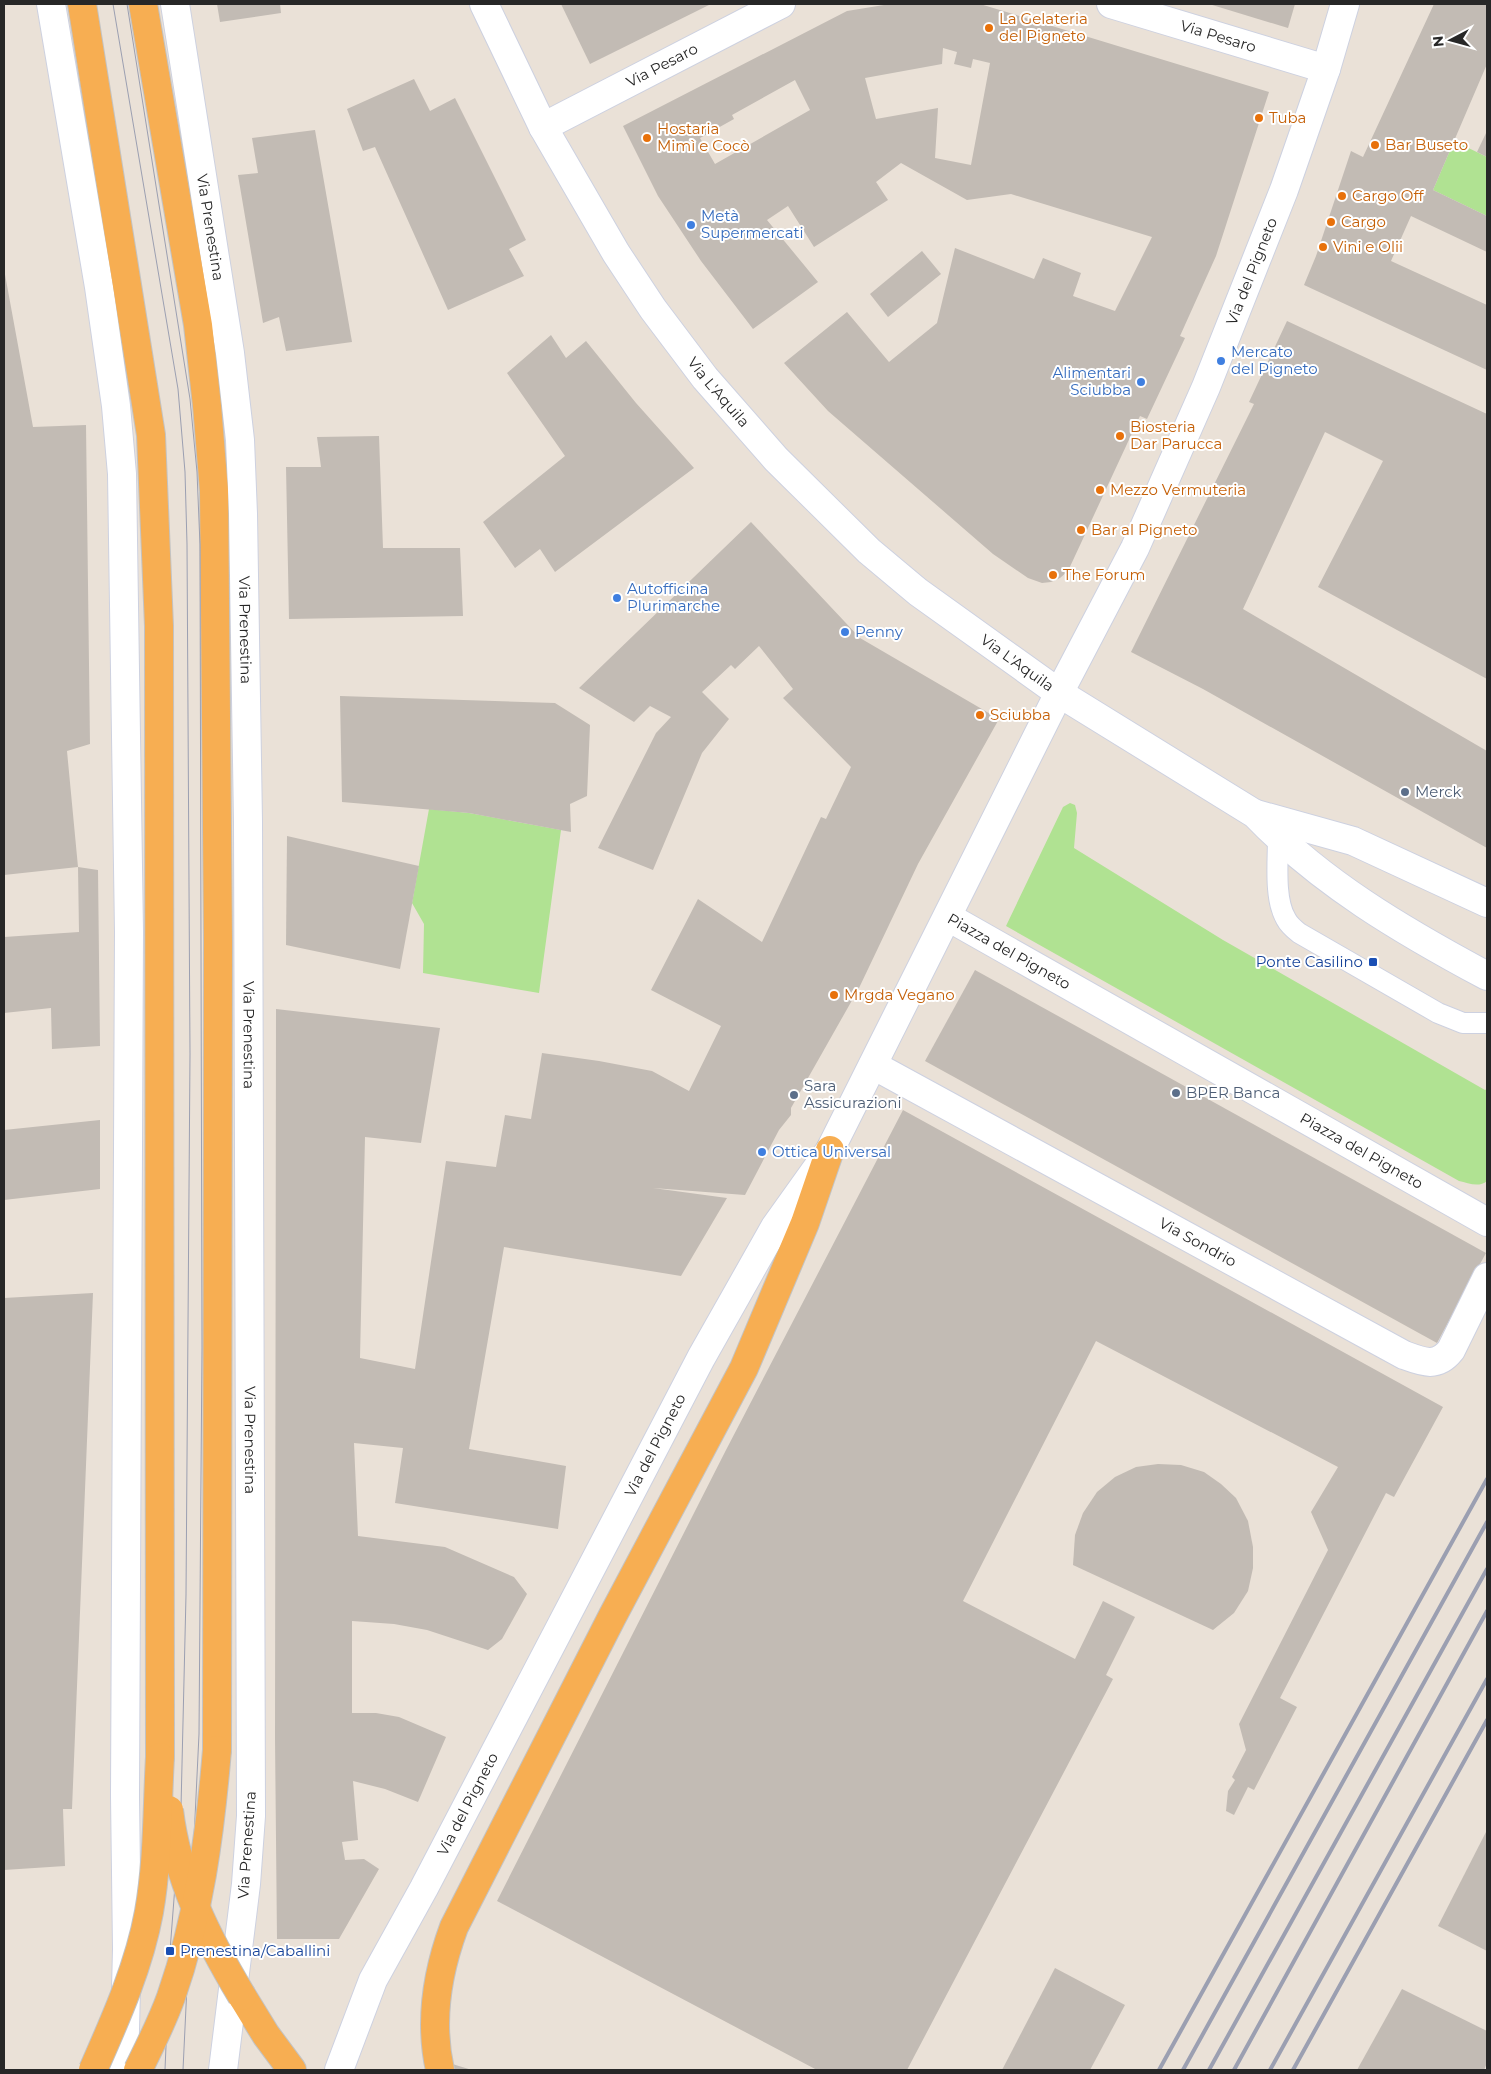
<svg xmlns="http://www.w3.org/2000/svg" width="1491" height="2074" viewBox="0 0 1491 2074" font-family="Montserrat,sans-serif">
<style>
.green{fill:#b0e292}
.building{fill:#c2bbb4;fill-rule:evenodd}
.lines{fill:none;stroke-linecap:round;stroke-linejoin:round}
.service-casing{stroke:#cdd1e0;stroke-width:22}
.pedestrian-casing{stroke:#cdd1e0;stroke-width:30}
.minor-casing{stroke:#cdd1e0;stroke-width:30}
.secondary-casing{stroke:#cdd1e0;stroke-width:30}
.trunk-casing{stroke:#c3c3c3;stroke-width:30}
.service{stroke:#fff;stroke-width:20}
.pedestrian{stroke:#fff;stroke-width:28}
.minor{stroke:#fff;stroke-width:28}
.secondary{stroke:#fff;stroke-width:28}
.trunk{stroke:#f7ae52;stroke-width:28}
.tram{stroke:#9b9fb1;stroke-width:1}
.rail{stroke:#9b9fb1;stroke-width:4}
.trunk-bridge-casing{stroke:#c3c3c3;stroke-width:30;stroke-linecap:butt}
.trunk-bridge{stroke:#f7ae52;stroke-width:28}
.food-dot{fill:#e8710a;stroke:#fff;stroke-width:2}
.shop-dot{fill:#3f7fe0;stroke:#fff;stroke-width:2}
.service-dot{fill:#5c6f8a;stroke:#fff;stroke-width:2}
.transit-dot{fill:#1a4fb4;stroke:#fff;stroke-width:2}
.labels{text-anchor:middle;stroke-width:4;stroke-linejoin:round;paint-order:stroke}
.food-label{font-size:15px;fill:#c56008;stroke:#fff;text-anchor:start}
.street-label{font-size:15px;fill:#272727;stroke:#fff}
.shop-label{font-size:15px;fill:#366cbe;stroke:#fff;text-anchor:start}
.service-label{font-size:15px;fill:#4e5e75;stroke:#fff;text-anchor:start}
.transit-label{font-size:15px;fill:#164399;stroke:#fff;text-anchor:end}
</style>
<rect width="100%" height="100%" fill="#eae1d7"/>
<g class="green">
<polygon points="1454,141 1487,157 1487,216 1433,190"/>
<path d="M1070 803 1075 805 1077 813 1074 848 1223 940 1485 1090 1487 1089V1181C1479 1188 1468 1183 1459 1181L1006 926 1063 807Z"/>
<polygon points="429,809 469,813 561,830 539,993 423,973 424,924 412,903"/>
</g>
<g class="building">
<polygon points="217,4 280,4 281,13 220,22"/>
<polygon points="561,4 711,4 590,64"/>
<path d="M890 4H980L1269 92 1216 256 1180 336 1185 338 1147 419 1140 416 1068 571 1060 578 1051 582 1042 583 1028 578 993 554 828 411 784 363 847 312 889 362 937 323 955 248 1034 279 1043 258 1081 273 1073 296 1115 311 1152 237 1011 194 967 200 901 163 876 182 888 200 814 247 788 206 767 220 818 282 753 329 701 261 658 196 623 126 847 11ZM943 48 957 52 954 64 971 68 973 59 990 63 971 165 935 158 938 108 876 119 865 78 942 64ZM795 80 810 110 715 164 700 138 734 119 732 115Z"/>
<polygon points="1209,4 1295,4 1288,28"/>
<polygon points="1434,4 1487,4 1487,64 1433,190 1487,216 1487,252 1411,216 1391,261 1487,305 1487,370 1304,285 1316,256 1351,151 1363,157"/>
<polygon points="414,79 430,111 455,98 526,240 509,249 524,276 448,310 375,147 363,151 347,109"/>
<polygon points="315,130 352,342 286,351 279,317 263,323 238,175 258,173 252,138"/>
<polygon points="1487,131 1487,157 1477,152"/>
<polygon points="922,251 941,274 888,317 870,294"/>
<polygon points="4,269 33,427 86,425 90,744 67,751 78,867 4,875"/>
<polygon points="1287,321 1487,414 1487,679 1318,587 1383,461 1325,432 1243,609 1487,751 1487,848 1203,689 1131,652 1254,404 1249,402"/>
<polygon points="551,335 566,358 586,341 636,403 694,468 555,572 540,549 515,568 483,522 565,456 507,373"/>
<polygon points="379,436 383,548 460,548 463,616 289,619 286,467 321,467 317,437"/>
<polygon points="751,522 860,638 999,719 918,864 859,988 791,1108 791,1115 779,1130 745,1195 653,1188 727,1198 681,1276 504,1247 469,1449 566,1466 558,1529 395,1503 403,1448 354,1443 358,1536 445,1547 514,1577 527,1594 502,1639 488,1650 427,1630 394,1624 352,1621 352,1713 376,1713 399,1717 446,1737 418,1802 385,1789 353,1781 358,1840 342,1842 345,1860 364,1859 379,1869 339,1939 277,1939 275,1738 276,1009 440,1028 421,1143 365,1137 360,1358 415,1369 446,1161 496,1167 505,1115 531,1119 542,1053 599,1061 652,1071 689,1091 721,1026 651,990 698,899 762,942 821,817 826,819 851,767 783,698 793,689 759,646 735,669 731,665 702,692 729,719 702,753 653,870 598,848 656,733 671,717 650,706 634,722 579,688"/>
<polygon points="340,696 555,703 590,725 587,796 570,804 571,832 469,813 342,802"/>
<polygon points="287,836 419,866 400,969 286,945"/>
<polygon points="78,867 98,870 100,1046 52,1049 51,1008 4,1013 4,937 79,932"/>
<polygon points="975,970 1486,1253 1437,1343 925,1061"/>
<polygon points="903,1110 1443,1407 1394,1497 1386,1493 1280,1698 1297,1707 1254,1790 1248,1787 1234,1815 1226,1811 1228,1791 1235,1780 1232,1777 1246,1750 1239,1724 1328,1550 1311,1512 1338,1467 1096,1341 963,1601 1075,1659 1103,1601 1135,1617 1106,1675 1113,1679 907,2070 817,2070 497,1901 726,1450"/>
<polygon points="100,1120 100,1189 4,1200 4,1130"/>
<polygon points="93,1293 72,1809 63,1809 65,1866 4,1870 4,1298"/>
<polygon points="1158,1464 1181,1465 1204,1472 1221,1484 1236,1498 1248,1521 1253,1547 1253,1568 1248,1591 1234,1613 1213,1630 1073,1565 1075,1535 1083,1513 1097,1492 1115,1477 1136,1467"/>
<polygon points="1487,1830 1487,1951 1438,1926"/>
<polygon points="1055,1968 1125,2005 1090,2070 1002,2070"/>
<polygon points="1402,1989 1487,2031 1487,2063 1484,2070 1357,2070"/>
<polygon points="449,2063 472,2070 447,2070"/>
</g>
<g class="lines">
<g class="service-casing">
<path id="service" d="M1278 838C1278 861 1274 899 1286 919 1289 925 1294 929 1299 933L1438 1013 1463 1023H1487"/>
</g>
<g class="pedestrian-casing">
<g id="pedestrian">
<path id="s1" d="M1059 693 1135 548 1206 387 1284 190 1326 69 1345 4"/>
</g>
</g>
<g class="minor-casing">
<g id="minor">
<path id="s2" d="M1111 4 1326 69"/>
<path id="s3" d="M543 127 781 4"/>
<path id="s4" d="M948 917 1487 1222"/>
<path id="s5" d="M873 1065 1404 1355C1423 1362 1437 1368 1451 1350L1487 1277"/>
</g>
</g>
<g class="secondary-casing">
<g id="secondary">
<polyline points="51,4 99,287 116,406 122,474 129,932 125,1796 127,1949 124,2070"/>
<path id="s6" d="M175 4 230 353 240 440 243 514 248 822 251 1816 246 1884 223 2070"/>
<path id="s7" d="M484 4 543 127 616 253 653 309 705 378 776 459 869 551 918 592 1059 693 1255 814C1321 883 1403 931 1487 976"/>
<polyline points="1256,814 1353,841 1487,903"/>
<path id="s8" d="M339 2070 373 1980 424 1888 701 1358 775 1227 830 1150 1059 693"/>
</g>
</g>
<g class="trunk-casing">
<g id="trunk">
<polyline points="82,4 151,435 159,626 160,1757"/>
<polyline points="143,4 198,325 207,406 214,491 218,941 217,1750"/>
<polyline points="242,1996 266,2035 292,2070"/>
<path d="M440 2070C429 2021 437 1973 454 1927L612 1617 744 1368 805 1223 830 1150"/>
</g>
</g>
<use href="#service" class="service"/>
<use href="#pedestrian" class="pedestrian"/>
<use href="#minor" class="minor"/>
<use href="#secondary" class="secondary"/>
<use href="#trunk" class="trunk"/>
<g class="tram">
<polyline points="113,4 178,389 185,472 187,544 190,1054 186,1595 181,1807 170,1951 165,2070"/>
<polyline points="127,4 190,399 197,472 200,545 202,1348 199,1734 183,2070"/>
</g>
<g class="rail">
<polyline points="1159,2070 1487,1479"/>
<polyline points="1183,2070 1487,1522"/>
<polyline points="1209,2070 1487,1569"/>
<polyline points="1234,2070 1487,1611"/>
<polyline points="1270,2070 1487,1679"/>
<polyline points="1293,2070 1487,1720"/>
</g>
<g class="trunk-bridge-casing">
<g id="trunk-bridge">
<path d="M169 1810C177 1878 207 1938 242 1996"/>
<path d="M93 2070C115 2020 139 1967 149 1912 158 1861 157 1809 160 1757"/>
<path d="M138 2070C150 2046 162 2022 171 1997 199 1917 210 1834 217 1750"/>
</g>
</g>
<use href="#trunk-bridge" class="trunk-bridge"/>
</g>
<g class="food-dot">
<circle cx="989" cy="28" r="5"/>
<circle cx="1259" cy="118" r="5"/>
<circle cx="647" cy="138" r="5"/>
<circle cx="1375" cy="145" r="5"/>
<circle cx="1342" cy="196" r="5"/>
<circle cx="1331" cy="222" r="5"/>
<circle cx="1323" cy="247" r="5"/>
<circle cx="1120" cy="436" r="5"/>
<circle cx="1100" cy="490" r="5"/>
<circle cx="1081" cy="530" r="5"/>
<circle cx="1053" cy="575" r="5"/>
<circle cx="980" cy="715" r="5"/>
<circle cx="834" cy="995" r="5"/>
</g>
<g class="shop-dot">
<circle cx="691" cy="225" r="5"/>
<circle cx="1221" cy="361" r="5"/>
<circle cx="1141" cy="382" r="5"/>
<circle cx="617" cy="598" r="5"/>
<circle cx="845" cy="632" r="5"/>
<circle cx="762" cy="1152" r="5"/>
</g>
<g class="service-dot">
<circle cx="1405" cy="792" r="5"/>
<circle cx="1176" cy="1093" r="5"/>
<circle cx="794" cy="1095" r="5"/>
</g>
<g class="transit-dot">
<rect x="1368" y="957" width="10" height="10" rx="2.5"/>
<rect x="165" y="1946" width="10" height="10" rx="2.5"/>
</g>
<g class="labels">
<g class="food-label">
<text x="999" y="24">La Gelateria<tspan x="999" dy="17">del Pigneto</tspan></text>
<text x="1269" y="123">Tuba</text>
<text x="657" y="134">Hostaria<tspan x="657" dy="17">Mimì e Cocò</tspan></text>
<text x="1385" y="150">Bar Buseto</text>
<text x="1352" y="201">Cargo Off</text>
<text x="1341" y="227">Cargo</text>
<text x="1333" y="252">Vini e Olii</text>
<text x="1130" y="432">Biosteria<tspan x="1130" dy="17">Dar Parucca</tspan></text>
<text x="1110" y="495">Mezzo Vermuteria</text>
<text x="1091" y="535">Bar al Pigneto</text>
<text x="1063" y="580">The Forum</text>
<text x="990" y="720">Sciubba</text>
<text x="844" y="1000">Mrgda Vegano</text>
</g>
<g class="street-label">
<text dy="5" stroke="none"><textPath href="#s2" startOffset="112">Via Pesaro</textPath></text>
<text dy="5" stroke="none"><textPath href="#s3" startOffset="134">Via Pesaro</textPath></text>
<text dy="5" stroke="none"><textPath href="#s6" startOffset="226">Via Prenestina</textPath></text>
<text dy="5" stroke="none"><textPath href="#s1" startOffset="464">Via del Pigneto</textPath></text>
<text dy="5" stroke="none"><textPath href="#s7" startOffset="455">Via L'Aquila</textPath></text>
<text dy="5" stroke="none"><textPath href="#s6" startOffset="631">Via Prenestina</textPath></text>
<text dy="5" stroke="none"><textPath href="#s7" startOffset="860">Via L'Aquila</textPath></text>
<text dy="5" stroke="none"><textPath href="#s4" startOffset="70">Piazza del Pigneto</textPath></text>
<text dy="5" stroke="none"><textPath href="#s6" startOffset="1036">Via Prenestina</textPath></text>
<text dy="5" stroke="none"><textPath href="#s4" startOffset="475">Piazza del Pigneto</textPath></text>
<text dy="5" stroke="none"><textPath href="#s5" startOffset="370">Via Sondrio</textPath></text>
<text dy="5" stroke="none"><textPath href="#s6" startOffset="1441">Via Prenestina</textPath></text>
<text dy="5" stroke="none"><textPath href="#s8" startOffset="701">Via del Pigneto</textPath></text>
<text dy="5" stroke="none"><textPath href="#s8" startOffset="296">Via del Pigneto</textPath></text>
<text transform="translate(247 1845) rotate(-86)" y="5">Via Prenestina</text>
</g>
<g class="shop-label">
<text x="701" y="221">Metà<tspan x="701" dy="17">Supermercati</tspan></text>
<text x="1231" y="357">Mercato<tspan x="1231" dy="17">del Pigneto</tspan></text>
<text x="1131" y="378" text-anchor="end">Alimentari<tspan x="1131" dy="17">Sciubba</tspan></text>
<text x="627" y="594">Autofficina<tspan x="627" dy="17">Plurimarche</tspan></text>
<text x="855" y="637">Penny</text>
<text x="772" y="1157">Ottica Universal</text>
</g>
<g class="service-label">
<text x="1415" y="797">Merck</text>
<text x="804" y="1091">Sara<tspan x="804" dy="17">Assicurazioni</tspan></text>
<text x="1186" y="1098">BPER Banca</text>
</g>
<g class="transit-label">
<text x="1363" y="967">Ponte Casilino</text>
<text x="180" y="1956" text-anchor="start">Prenestina/Caballini</text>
</g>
</g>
<rect width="1491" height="2074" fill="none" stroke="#272727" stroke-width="10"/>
<g transform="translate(1451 40) rotate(264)" stroke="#ffffff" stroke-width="4" paint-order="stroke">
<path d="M0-4L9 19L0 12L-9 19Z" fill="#272727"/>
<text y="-8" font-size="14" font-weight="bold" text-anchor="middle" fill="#272727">N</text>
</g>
</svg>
